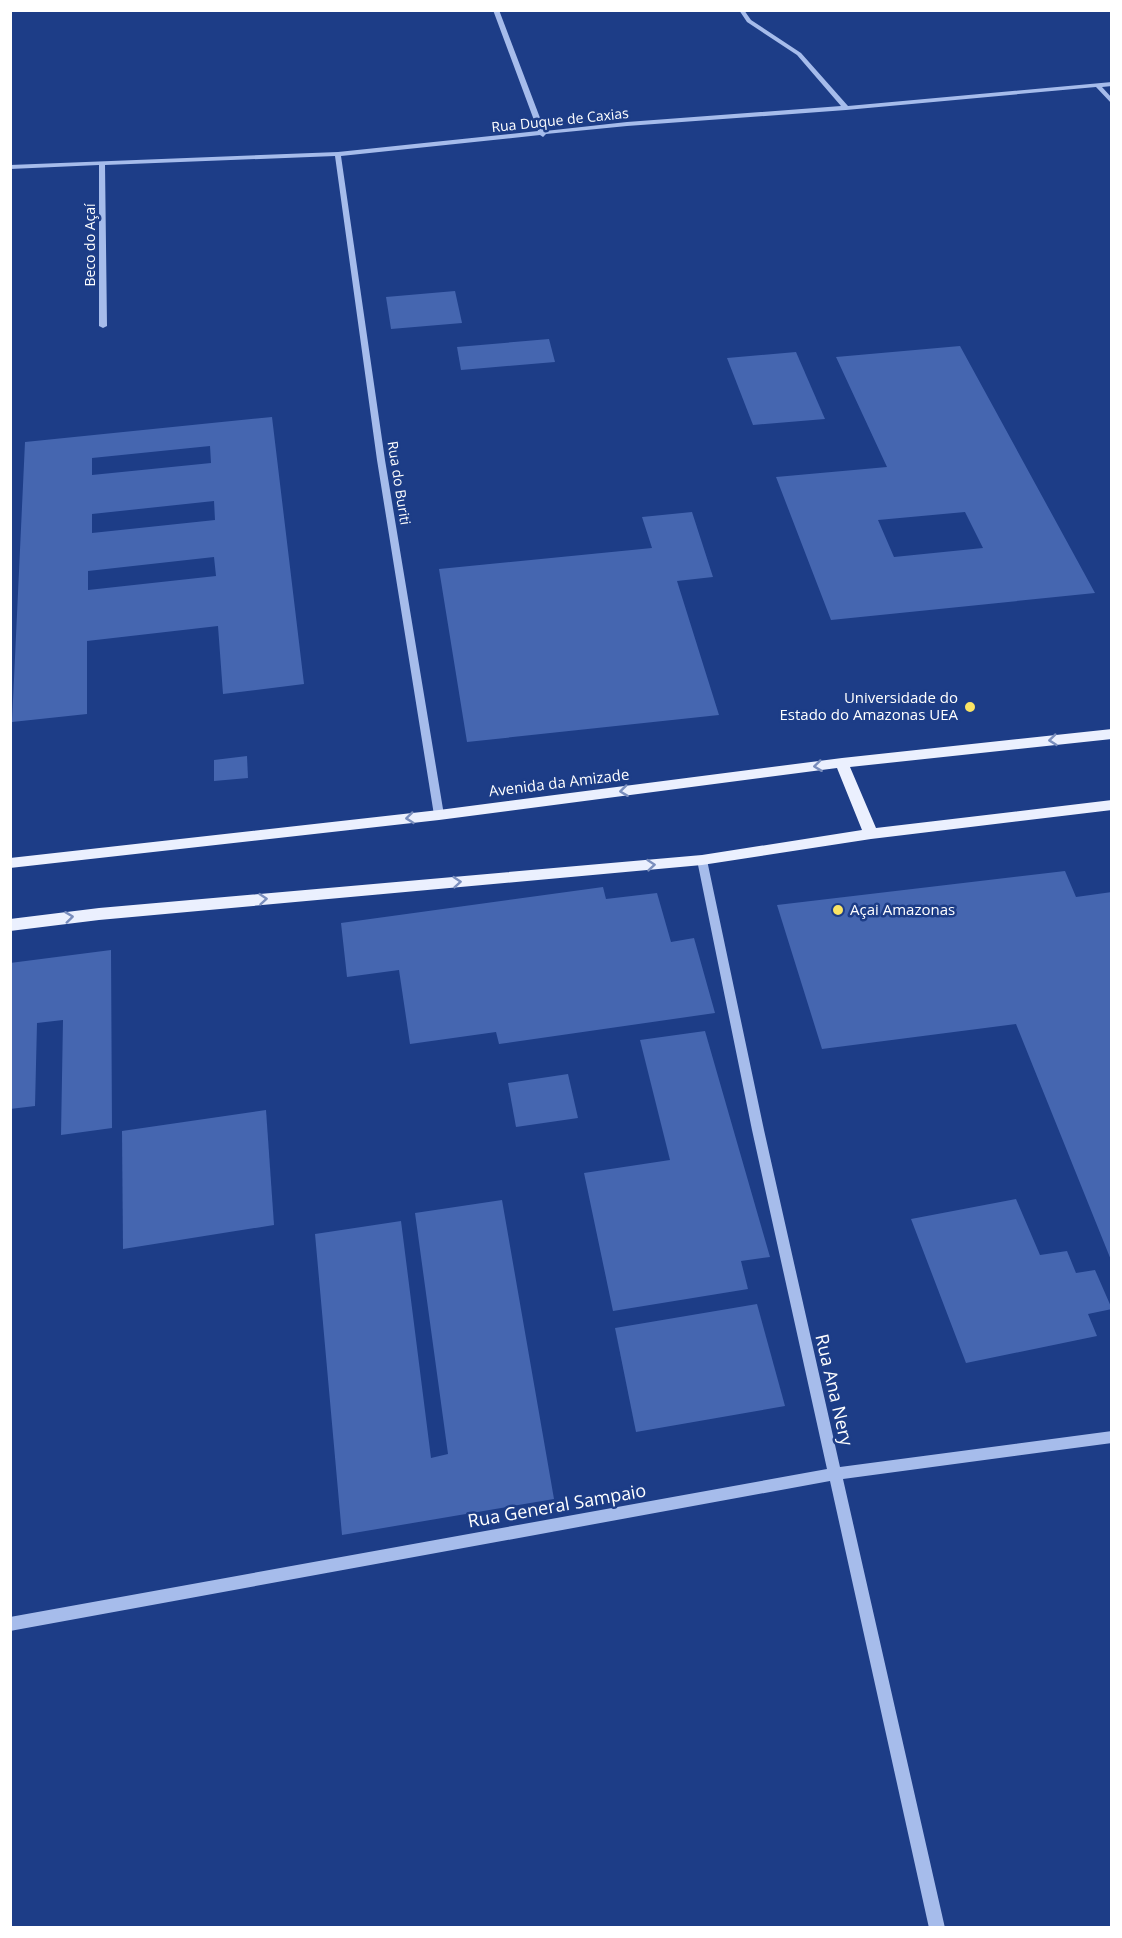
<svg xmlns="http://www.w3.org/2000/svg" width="1122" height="1938" viewBox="0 0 1122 1938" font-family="'Open Sans',sans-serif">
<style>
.building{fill:#4566b0;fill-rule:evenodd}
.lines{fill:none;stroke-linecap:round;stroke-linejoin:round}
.minor{fill:#a6bceb;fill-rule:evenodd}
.major{fill:#ebf0fe;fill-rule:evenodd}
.oneway{stroke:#7a8ebd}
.poi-dot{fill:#fbe465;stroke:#1d3d87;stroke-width:2}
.labels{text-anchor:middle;stroke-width:5;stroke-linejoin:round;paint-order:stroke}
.far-street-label{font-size:14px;fill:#fff;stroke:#1d3d87}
.poi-label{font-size:15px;fill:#fff;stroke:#1d3d87;text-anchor:end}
.street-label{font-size:15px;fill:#fff;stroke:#1d3d87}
.near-street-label{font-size:18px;fill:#fff;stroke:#1d3d87}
</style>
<rect width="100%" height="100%" fill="#1d3d87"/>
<g class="building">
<polygon points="455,291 462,323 391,329 386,297"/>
<polygon points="549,339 555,362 461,370 457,347"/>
<path d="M960 346 1095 593 831 620 776 477 887 467 836 357ZM965 512 983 548 894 557 878 520Z"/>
<polygon points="796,352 825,419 753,425 727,358"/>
<path d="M272 417 304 684 223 694 218 626 87 641V714L12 722 25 442ZM210 446 211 463 92 475V458ZM214 501 215 520 92 533V514ZM214 557 216 576 88 590V571Z"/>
<polygon points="692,512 713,577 677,581 719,715 467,742 439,569 652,548 642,517"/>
<polygon points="247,756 248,778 214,781 214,760"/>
<polygon points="1065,871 1076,897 1112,892 1111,1260 1016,1024 822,1049 777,905"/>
<polygon points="603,887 606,899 657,893 671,942 694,938 715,1013 499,1044 496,1032 410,1044 399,970 347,977 341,923"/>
<polygon points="111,950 112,1128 61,1135 63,1020 37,1023 35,1106 10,1109 10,963"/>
<polygon points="705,1031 770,1257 741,1261 748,1289 613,1311 584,1173 670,1160 640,1040"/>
<polygon points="568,1074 578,1118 516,1127 508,1083"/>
<polygon points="266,1110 274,1225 123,1249 122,1131"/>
<polygon points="1016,1199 1040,1255 1067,1251 1076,1273 1095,1270 1112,1309 1088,1314 1097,1336 966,1363 911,1219"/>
<polygon points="502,1200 554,1499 342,1535 315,1234 401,1221 431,1458 448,1454 415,1213"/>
<polygon points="757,1304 785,1406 636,1432 615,1328"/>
</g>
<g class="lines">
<g class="minor">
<polygon points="493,10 499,10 545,131 627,122 841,106 797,55 747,22 739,10 744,10 751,20 801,53 848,106 1112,82 1112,86 1102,87 1112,98 1112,104 1096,87 846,110 627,126 546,134 543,137 540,135 341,156 385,460 444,815 439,819 434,815 377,460 335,156 105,165 107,326 103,328 99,326 99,165 10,169 10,165 338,152 538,131"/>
<polygon points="702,856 707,860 764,1130 840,1467 1112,1431 1112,1443 843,1479 945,1928 929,1928 830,1481 10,1631 10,1617 827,1469 752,1130 697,860"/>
</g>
<polygon class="major" points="1112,729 1112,739 850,767 876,828 1112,800 1112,810 871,839 702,865 99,920 10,931 10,919 99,908 702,855 862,830 837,768 439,820 10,868 10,858 439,810 842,758"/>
</g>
<defs><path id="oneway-chevron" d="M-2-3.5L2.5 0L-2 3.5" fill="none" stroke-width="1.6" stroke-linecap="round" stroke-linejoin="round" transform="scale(1.5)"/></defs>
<g class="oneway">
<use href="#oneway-chevron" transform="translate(1053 740) rotate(174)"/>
<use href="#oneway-chevron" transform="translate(818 766) rotate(173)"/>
<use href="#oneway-chevron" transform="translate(624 791) rotate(173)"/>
<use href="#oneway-chevron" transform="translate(410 818) rotate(174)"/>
<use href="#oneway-chevron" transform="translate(651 865) rotate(-5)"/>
<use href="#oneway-chevron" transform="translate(457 882) rotate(-5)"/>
<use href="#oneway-chevron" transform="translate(263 899) rotate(-5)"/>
<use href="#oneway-chevron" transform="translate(69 917) rotate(-7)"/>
</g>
<g class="poi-dot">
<circle cx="970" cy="707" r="6"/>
<circle cx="838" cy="910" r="6"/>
</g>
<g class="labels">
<g class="far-street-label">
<text transform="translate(560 120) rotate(-6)" y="5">Rua Duque de Caxias</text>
<text transform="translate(90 245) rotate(-90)" y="5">Beco do Açaí</text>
<text transform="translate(399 483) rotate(81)" y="5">Rua do Buriti</text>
</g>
<g class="poi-label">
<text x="958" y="703">Universidade do<tspan x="958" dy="17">Estado do Amazonas UEA</tspan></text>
<text x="850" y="915" text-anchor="start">Açai Amazonas</text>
</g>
<g class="street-label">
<text transform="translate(559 783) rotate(-7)" y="5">Avenida da Amizade</text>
</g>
<g class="near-street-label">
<text transform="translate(834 1390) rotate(77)" y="6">Rua Ana Nery</text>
<text transform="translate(557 1506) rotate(-10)" y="6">Rua General Sampaio</text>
</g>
</g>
<rect width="1122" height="1938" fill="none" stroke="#ffffff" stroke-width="24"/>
</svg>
